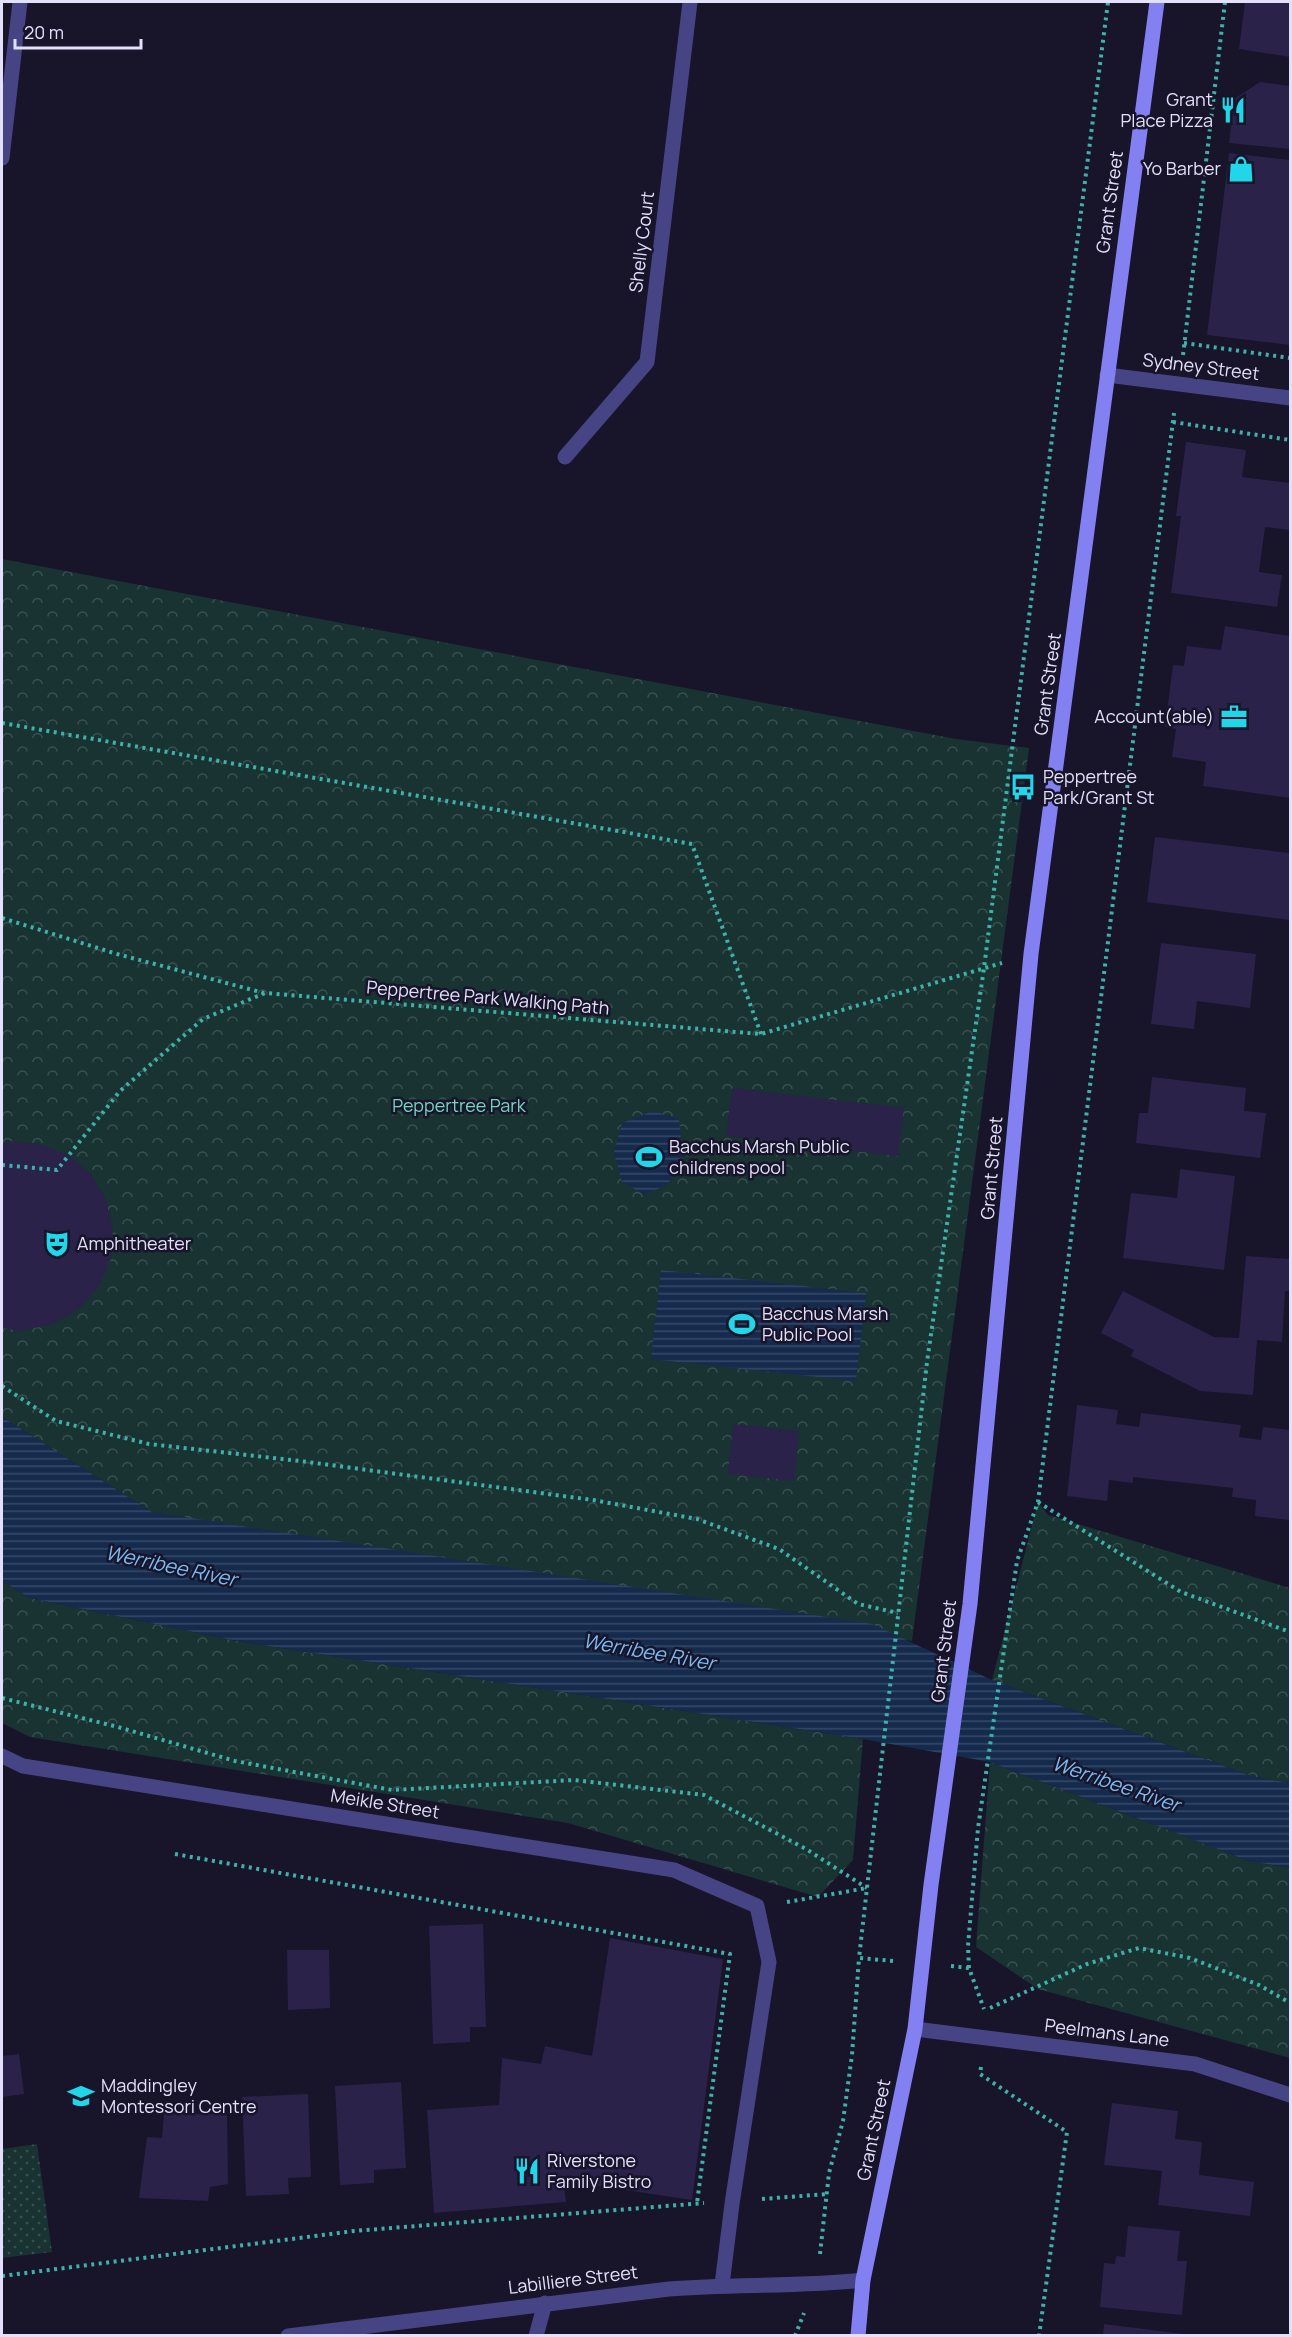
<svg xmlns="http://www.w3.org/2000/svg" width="1292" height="2337" viewBox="0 0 1292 2337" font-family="Manrope,sans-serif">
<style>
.grass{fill:url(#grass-dots)}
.park{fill:url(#park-crowns)}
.water{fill:url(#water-rules)}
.building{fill:#2a2249}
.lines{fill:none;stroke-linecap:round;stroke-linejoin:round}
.path{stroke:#3eb2aa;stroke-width:4;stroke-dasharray:3 4.5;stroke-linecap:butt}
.lane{stroke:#464484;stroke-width:15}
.street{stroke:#464484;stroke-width:15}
.secondary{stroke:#8381f2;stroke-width:15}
.labels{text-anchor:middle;stroke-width:5;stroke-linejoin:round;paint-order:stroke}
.poi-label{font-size:18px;fill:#e3e0fc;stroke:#18142a;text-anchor:start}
.street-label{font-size:18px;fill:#e3e0fc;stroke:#18142a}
.park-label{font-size:18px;fill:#72d6bc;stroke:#18142a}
.water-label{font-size:20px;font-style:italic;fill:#79bbf1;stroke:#18142a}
</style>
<defs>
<pattern id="grass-dots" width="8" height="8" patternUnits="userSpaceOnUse" patternTransform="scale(1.5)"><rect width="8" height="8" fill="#183332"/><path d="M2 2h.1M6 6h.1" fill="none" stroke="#395051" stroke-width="1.8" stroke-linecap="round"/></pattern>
<pattern id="park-crowns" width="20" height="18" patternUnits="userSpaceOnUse" patternTransform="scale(1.5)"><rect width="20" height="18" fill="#183332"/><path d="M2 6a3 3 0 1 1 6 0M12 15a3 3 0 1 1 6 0" fill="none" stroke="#395051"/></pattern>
<pattern id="water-rules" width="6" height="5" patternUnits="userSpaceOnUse" patternTransform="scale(1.5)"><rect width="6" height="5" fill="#152b4d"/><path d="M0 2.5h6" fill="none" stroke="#374968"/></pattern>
</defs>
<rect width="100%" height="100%" fill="#18142a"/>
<polygon class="grass" points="37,2144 52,2252 2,2258 2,2149"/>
<g class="park">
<polygon points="2,559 956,739 1029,748 912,1641 152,1512 2,1417"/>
<polygon points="1038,1502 1048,1515 1290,1588 1290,1783 1251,1776 992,1680"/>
<polygon points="2,1581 30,1598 237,1641 863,1739 853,1860 818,1897 568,1823 30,1737 2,1723"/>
<polygon points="990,1762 1249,1861 1290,1868 1290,2058 1038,1989 976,1947"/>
</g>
<g class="water">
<polygon points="653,1111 679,1119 683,1160 668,1184 645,1195 622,1182 614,1153 622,1123"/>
<polygon points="661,1270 866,1293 856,1381 651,1359"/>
<polygon points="2,1417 152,1512 872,1624 992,1680 1251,1776 1290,1783 1290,1868 1249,1861 990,1762 863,1739 237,1641 30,1598 2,1581"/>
</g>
<g class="building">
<polygon points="1245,2 1290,2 1290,57 1239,49"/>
<polygon points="1260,82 1290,86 1290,149 1229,143 1234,99"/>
<polygon points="1229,153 1290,160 1290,345 1207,335"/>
<polygon points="1186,442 1246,450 1242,477 1290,483 1290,530 1265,527 1259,572 1282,575 1277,607 1171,593 1181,516 1176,516"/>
<polygon points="1225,626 1290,636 1290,798 1203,786 1206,762 1172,757 1176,729 1165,727 1173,665 1184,666 1187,646 1221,650"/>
<polygon points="1155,837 1290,853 1290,920 1147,902"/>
<polygon points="1161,943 1256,954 1250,1008 1197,1001 1194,1029 1151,1024"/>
<polygon points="1152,1077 1246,1088 1244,1111 1266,1113 1260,1158 1136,1143 1139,1113 1148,1113"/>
<polygon points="732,1088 904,1108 898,1156 726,1136"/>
<polygon points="9,1141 39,1144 68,1155 91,1174 106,1200 113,1229 111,1259 98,1287 78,1310 52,1324 22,1331 2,1328 2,1144"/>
<polygon points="1180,1169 1235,1176 1224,1270 1123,1258 1131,1193 1177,1198"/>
<polygon points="1246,1256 1290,1259 1290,1291 1285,1291 1282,1342 1257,1340 1253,1395 1200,1391 1131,1356 1134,1350 1101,1333 1123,1291 1214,1337 1239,1338"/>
<polygon points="1077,1405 1118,1410 1116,1424 1139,1427 1141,1413 1241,1425 1239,1437 1261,1440 1263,1427 1290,1430 1290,1520 1255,1516 1256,1500 1232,1497 1233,1488 1133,1477 1133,1483 1109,1480 1107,1501 1067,1496"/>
<polygon points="733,1424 799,1431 794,1481 728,1474"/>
<polygon points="483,1924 486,2027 470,2027 470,2042 433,2044 429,1926"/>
<polygon points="610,1938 723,1959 692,2200 585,2184 564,2185 566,2202 434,2213 427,2110 499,2105 502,2058 541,2064 545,2046 592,2056"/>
<polygon points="287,1950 329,1950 330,2008 288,2010"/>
<polygon points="19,2054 24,2094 2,2097 2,2056"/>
<polygon points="401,2082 406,2168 374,2170 374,2183 340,2185 335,2086"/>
<polygon points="308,2094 311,2177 288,2178 289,2194 246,2196 242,2097"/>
<polygon points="1112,2103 1178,2111 1175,2139 1202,2142 1199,2175 1254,2182 1250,2216 1158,2205 1162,2171 1104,2165"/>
<polygon points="164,2114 227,2114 228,2184 210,2187 208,2201 139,2198 147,2137 162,2138"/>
<polygon points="1128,2226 1180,2231 1177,2261 1187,2261 1182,2315 1100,2307 1104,2263 1115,2264 1116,2256 1125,2257"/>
<polygon points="1104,2324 1184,2334 1184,2336 1103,2336"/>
</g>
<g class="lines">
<g class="path">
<polyline points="1184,343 1290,358"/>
<polyline points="1183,355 1225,2"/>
<polyline points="1173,422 1290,440"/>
<polyline points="2,723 692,844 761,1034"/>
<polyline points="2,918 117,954 264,993"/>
<polyline points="2,1165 57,1170 120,1091 203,1019 265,993 761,1034 1002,963"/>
<polyline points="2,1386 56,1421 149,1444 300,1461 593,1500 697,1519 779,1549 858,1604 898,1613"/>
<polyline points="1038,1502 1181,1592 1290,1632"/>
<polyline points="2,1698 118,1727 235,1761 392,1790 574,1780 704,1795 806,1849 867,1888"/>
<polyline points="175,1854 730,1954 697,2203"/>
<polyline points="787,1902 867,1888"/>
<polyline points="893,1961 859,1958 927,1362 984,968 1108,2"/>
<polyline points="951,1966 969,1968 984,2009"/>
<polyline points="969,1968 968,1946 978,1828 1017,1561 1038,1502 1174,413"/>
<polyline points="990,2008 1087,1964 1139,1948 1190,1958 1259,1985 1290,2003"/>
<polyline points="981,2067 980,2074 1067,2132 1039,2336"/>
<polyline points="762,2199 827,2194"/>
<polyline points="820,2254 829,2173 843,2121 852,2055 859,1958"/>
<polyline points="2,2276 354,2231 704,2203"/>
<polyline points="795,2336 804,2313"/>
</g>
<g class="lane">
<polyline points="2,1756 23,1766 674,1870 757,1906 769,1962 732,2204 722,2285"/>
<polyline points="536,2336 545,2303"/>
</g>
<g class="street">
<polyline points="2,158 20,2"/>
<polyline points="1107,375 1290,398"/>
<polyline points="565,457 647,362 690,2"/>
<polyline points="915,2029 1195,2064 1290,2095"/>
<path d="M288 2336 669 2289C734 2284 799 2287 863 2280"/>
</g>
<polyline class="secondary" points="858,2336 863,2280 915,2029 931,1885 970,1604 1031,954 1157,2"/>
</g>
<defs>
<g id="restaurant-bare" transform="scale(2.07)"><path d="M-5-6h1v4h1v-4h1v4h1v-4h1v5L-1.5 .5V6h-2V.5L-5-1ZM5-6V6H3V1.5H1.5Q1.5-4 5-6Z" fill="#20d6e8" stroke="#18142a" stroke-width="2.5" paint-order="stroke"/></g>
<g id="shop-bare" transform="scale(2.07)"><path d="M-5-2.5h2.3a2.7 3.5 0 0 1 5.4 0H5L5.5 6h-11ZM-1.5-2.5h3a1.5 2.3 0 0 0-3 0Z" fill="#20d6e8" stroke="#18142a" stroke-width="2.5" paint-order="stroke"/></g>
<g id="office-bare" transform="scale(2.07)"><path d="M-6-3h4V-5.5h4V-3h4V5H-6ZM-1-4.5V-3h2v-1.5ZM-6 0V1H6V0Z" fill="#20d6e8" stroke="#18142a" stroke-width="2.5" paint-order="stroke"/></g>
<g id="bus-bare" transform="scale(2.07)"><path d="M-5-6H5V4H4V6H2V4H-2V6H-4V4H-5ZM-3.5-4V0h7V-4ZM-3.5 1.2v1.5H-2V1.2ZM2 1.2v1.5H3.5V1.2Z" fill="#20d6e8" stroke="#18142a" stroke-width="2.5" paint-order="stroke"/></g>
<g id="stadium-bare" transform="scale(2.07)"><path d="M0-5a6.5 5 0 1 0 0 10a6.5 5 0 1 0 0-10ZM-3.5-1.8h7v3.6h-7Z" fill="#20d6e8" stroke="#18142a" stroke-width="2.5" paint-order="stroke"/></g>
<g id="theatre-bare" transform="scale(2.07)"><path d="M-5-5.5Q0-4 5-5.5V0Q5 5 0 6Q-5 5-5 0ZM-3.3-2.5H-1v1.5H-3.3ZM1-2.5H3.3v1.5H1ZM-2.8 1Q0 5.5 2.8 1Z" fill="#20d6e8" stroke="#18142a" stroke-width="2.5" paint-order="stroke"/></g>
<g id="school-bare" transform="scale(2.07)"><path d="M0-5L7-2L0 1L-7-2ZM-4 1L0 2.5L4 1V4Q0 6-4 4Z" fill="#20d6e8" stroke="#18142a" stroke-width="2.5" paint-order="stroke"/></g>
</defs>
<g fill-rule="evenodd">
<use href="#restaurant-bare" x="1233" y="110"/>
<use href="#shop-bare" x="1241" y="169"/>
<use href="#office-bare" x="1234" y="717"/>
<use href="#bus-bare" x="1023" y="787"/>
<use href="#stadium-bare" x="649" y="1157"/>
<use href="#theatre-bare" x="57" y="1244"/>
<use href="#stadium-bare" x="742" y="1324"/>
<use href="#school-bare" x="81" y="2096"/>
<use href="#restaurant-bare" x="527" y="2171"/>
</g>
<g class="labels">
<g class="poi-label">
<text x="1213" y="106" text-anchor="end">Grant<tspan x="1213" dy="21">Place Pizza</tspan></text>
<text x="1221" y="175" text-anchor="end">Yo Barber</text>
<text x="1214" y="723" text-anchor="end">Account(able)</text>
<text x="1043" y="783">Peppertree<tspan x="1043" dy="21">Park/Grant St</tspan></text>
<text x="669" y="1153">Bacchus Marsh Public<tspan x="669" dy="21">childrens pool</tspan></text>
<text x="77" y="1250">Amphitheater</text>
<text x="762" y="1320">Bacchus Marsh<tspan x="762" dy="21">Public Pool</tspan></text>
<text x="101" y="2092">Maddingley<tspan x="101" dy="21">Montessori Centre</tspan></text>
<text x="547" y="2167">Riverstone<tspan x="547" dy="21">Family Bistro</tspan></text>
</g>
<g class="street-label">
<text transform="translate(1110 202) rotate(-82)" y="6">Grant Street</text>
<text transform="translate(642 242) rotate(-83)" y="6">Shelly Court</text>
<text transform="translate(1201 367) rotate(7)" y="6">Sydney Street</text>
<text transform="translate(1048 684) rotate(-82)" y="6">Grant Street</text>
<text transform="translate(488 998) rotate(5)" y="6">Peppertree Park Walking Path</text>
<text transform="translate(992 1168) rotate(-85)" y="6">Grant Street</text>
<text transform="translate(944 1651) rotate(-83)" y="6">Grant Street</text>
<text transform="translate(385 1804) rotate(9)" y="6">Meikle Street</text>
<text transform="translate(1107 2033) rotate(7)" y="6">Peelmans Lane</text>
<text transform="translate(874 2130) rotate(-78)" y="6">Grant Street</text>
<text transform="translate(573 2280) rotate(-7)" y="6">Labilliere Street</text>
</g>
<g class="park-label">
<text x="459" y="1112">Peppertree Park</text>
</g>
<g class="water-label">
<text transform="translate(171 1566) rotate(12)" y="7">Werribee River</text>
<text transform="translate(649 1652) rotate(10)" y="7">Werribee River</text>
<text transform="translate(1116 1784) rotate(19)" y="7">Werribee River</text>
</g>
</g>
<rect width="1292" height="2337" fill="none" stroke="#e3e0fc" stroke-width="6"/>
<path d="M15 39v9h126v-9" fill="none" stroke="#e3e0fc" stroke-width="3"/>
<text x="24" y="39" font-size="18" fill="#e3e0fc" stroke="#18142a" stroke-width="4.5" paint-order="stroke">20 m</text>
</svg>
